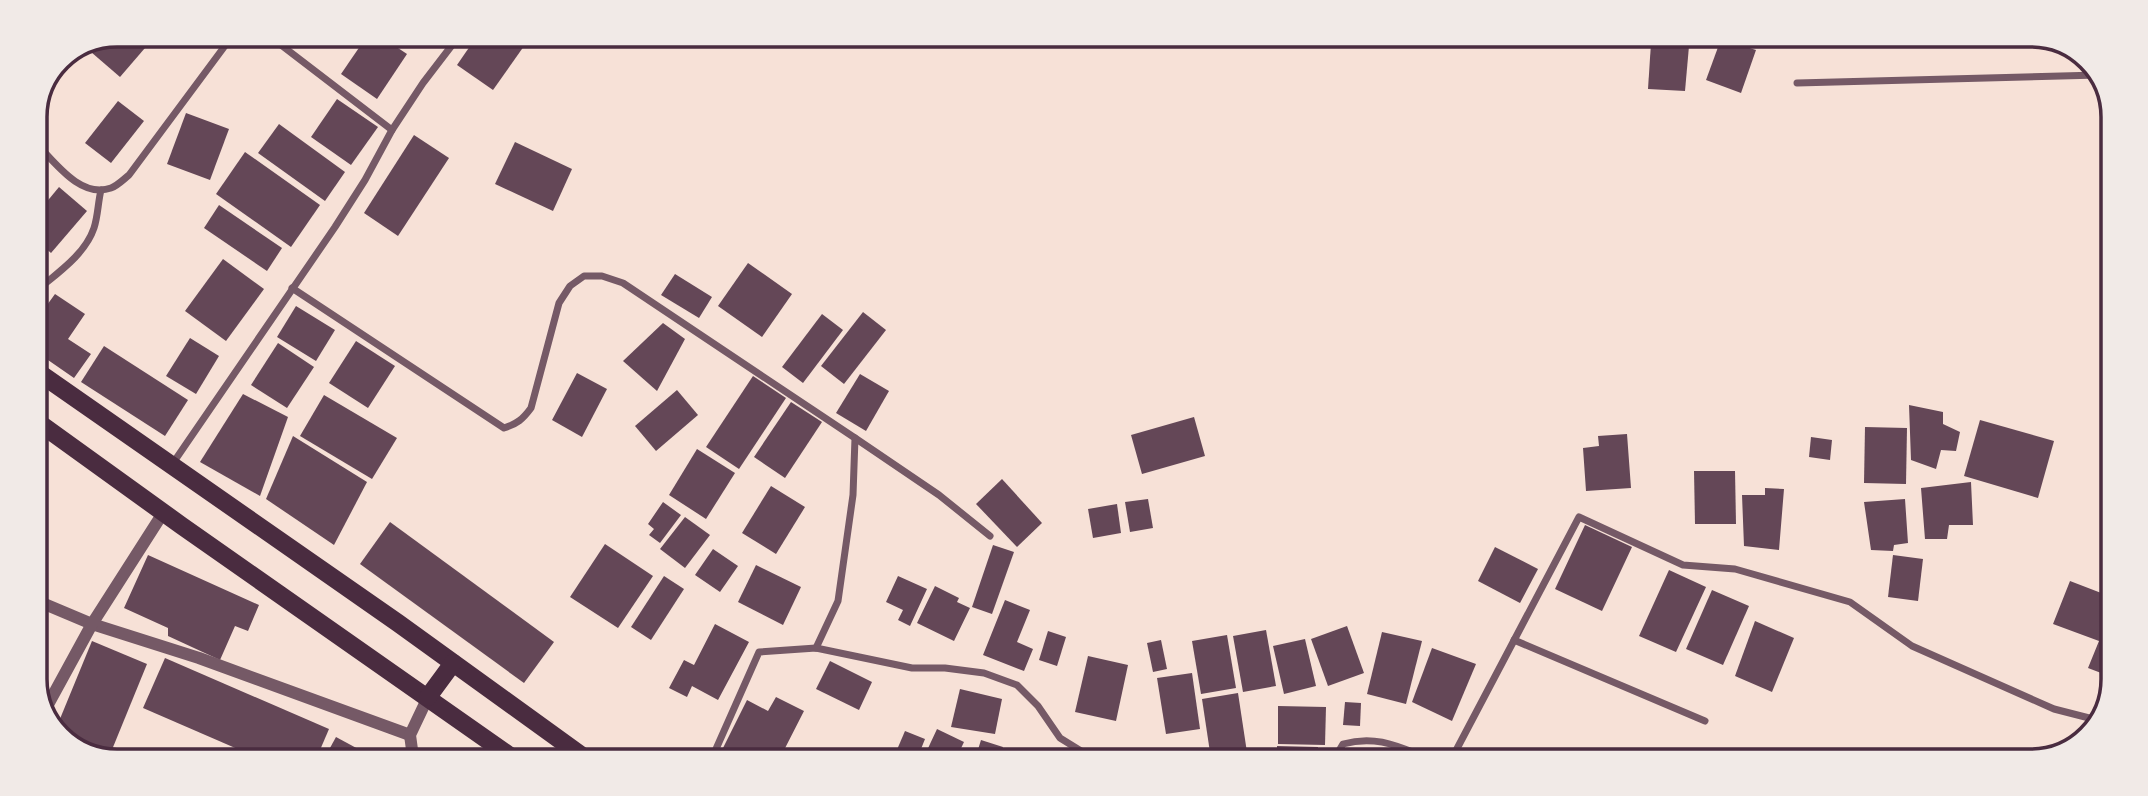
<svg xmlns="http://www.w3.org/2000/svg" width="2148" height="796" viewBox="0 0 2148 796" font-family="Arial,sans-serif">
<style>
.building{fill:#644757}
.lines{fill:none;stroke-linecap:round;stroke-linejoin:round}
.minor{stroke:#755966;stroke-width:7}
.tertiary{stroke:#755966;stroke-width:12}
.trunk{stroke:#4a2c40;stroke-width:18}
.rim{fill:none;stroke:#4a2c40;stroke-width:3.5}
</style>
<rect width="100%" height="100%" fill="#f7e1d7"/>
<g class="building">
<polygon points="117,35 145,35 151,41 120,77 91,52 101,42"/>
<polygon points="367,36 380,36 407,54 377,99 341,74"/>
<polygon points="403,36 422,36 416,44"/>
<polygon points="477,36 523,36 529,39 493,90 457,65"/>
<polygon points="1721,39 1756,50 1741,93 1706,80"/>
<polygon points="1651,43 1689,46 1685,91 1648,89"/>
<polygon points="337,99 378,127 351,165 311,137"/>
<polygon points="118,101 144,121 111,163 85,143"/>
<polygon points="186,113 229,129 210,180 167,164"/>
<polygon points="279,124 345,172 325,201 258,153"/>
<polygon points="414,135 449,158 398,236 364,213"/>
<polygon points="515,142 572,169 553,211 495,184"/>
<polygon points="245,152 320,205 291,247 216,194"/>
<polygon points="59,187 87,211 51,253 35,239 35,216"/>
<polygon points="219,205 282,248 267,271 204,228"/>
<polygon points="223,259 264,289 226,341 185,311"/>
<polygon points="748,263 792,294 762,337 718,306"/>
<polygon points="675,274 712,297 699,318 661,295"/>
<polygon points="55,294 85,314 68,339 91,354 74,378 35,351 35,307 42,312"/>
<polygon points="296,306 335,330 316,361 277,337"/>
<polygon points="863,312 886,330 844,384 821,366"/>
<polygon points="822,314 843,330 803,383 782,367"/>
<polygon points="663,323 685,339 657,391 623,361"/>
<polygon points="190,338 219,356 196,394 166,376"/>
<polygon points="356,341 395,366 368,408 329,383"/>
<polygon points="278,343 314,367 287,408 251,385"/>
<polygon points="104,346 188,400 165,436 81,382"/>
<polygon points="577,373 607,389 582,437 552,420"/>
<polygon points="860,374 889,391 866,431 836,413"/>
<polygon points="753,376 786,398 739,469 706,447"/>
<polygon points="677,390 698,415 656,451 635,426"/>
<polygon points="243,394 288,417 260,496 200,462"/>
<polygon points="324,395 397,438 372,479 300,436"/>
<polygon points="791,402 822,422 785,478 754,457"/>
<polygon points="1909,405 1943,412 1943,424 1960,432 1956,451 1941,450 1936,469 1911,460"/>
<polygon points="1194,417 1205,456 1142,474 1131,435"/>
<polygon points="1980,420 2054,441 2038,498 1964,476"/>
<polygon points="1865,427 1907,428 1906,484 1864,483"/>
<polygon points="1627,434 1631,488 1586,491 1583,448 1599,446 1598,436"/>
<polygon points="293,436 367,482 334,545 266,499"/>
<polygon points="1811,437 1832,440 1830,460 1809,457"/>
<polygon points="697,449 735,473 706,519 669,495"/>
<polygon points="1694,471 1735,471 1736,524 1695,524"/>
<polygon points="1002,479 1042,523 1017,547 976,504"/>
<polygon points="1971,482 1973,525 1949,525 1947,539 1925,539 1921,488"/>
<polygon points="771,486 805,507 776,554 742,533"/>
<polygon points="1765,488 1784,489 1779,550 1744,546 1742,495 1765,495"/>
<polygon points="1148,499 1153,528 1130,532 1125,502"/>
<polygon points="1905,499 1908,543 1894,545 1893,551 1871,550 1864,502"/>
<polygon points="663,502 681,515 660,543 649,535 654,529 648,524"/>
<polygon points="1117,504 1121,533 1093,538 1088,509"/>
<polygon points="685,517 710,535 685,568 660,549"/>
<polygon points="390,522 554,642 524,683 360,564"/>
<polygon points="1585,525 1632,547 1602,611 1555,589"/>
<polygon points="605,544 653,576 618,628 570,597"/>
<polygon points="993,545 1014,552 992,614 972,607"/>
<polygon points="1495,547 1538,569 1520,603 1478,581"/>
<polygon points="713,549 738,566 720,592 695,575"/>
<polygon points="148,555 259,605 248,631 235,626 220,660 168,636 168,628 124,608"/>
<polygon points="1893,555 1923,559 1918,601 1888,597"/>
<polygon points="756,565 801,587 783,625 738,602"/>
<polygon points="1669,570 1706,587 1676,652 1639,636"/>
<polygon points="664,576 684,589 651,640 631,627"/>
<polygon points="898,576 927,589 910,626 898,620 903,610 886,602"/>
<polygon points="2070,581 2109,596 2109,676 2088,668 2099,641 2053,624"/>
<polygon points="935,586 959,598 957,602 970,608 954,641 917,623"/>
<polygon points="1712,590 1749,606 1723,665 1686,649"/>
<polygon points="1005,600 1030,610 1017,642 1033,649 1024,671 983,655"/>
<polygon points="1755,621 1794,638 1772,692 1735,676"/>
<polygon points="715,624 749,642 718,700 692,686 687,697 669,688 684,660 694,665"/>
<polygon points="1347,626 1364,673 1328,686 1311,639"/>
<polygon points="1266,630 1276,686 1243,692 1233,636"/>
<polygon points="1048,631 1066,637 1057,666 1039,660"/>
<polygon points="1382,632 1422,641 1406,704 1367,694"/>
<polygon points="1227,635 1236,688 1201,694 1192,641"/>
<polygon points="1305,639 1316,686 1284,694 1273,646"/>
<polygon points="1161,640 1167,669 1153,672 1147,643"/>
<polygon points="92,641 147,664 109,757 91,757 55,731"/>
<polygon points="1432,648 1476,664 1452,721 1412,702"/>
<polygon points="1088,656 1128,665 1116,721 1075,712"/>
<polygon points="165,658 329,729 317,757 256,757 143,708"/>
<polygon points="830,661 872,682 859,710 816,689"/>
<polygon points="1192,673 1200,729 1166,734 1157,678"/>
<polygon points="960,689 1002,699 995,734 951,727"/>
<polygon points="1238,693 1248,759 1211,759 1202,699"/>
<polygon points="776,697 804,711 780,758 718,758 747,700 768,711"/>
<polygon points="1345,702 1361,703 1360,726 1343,725"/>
<polygon points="1278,706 1326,707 1325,745 1278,744"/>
<polygon points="937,729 964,742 956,759 923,759"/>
<polygon points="905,731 925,739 917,759 893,759"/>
<polygon points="336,737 373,757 325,757"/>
<polygon points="981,740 1003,747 999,759 975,759"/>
<polygon points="1277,746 1318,747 1318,759 1277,759"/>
</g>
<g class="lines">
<g class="minor">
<polyline points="268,35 392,130"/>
<polyline points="1797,83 2099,75"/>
<path d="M35 142C54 161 80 199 111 188 117 186 124 179 129 175L233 35"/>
<path d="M292 288 504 428C517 424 523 419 531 408L559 303 570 286 584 276H602L623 283 855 438 853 495 838 601 816 648"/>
<path d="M35 292C56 274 85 255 94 228 98 216 98 202 101 190"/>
<polyline points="855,438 939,495 990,536"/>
<polyline points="171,466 335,227 365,180 392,130 423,83 459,36"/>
<polyline points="1514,640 1705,721"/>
<polyline points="712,758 759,652 816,648 912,668 945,668 984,673 1017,685 1038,706 1060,738 1094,759"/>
<path d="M1334 759 1343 744C1378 734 1401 748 1433 760"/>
<polyline points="1451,760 1579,517 1683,565 1735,569 1850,602 1912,646 2054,709 2097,720"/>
</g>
<g class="tertiary">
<polyline points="35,600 92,624 199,658 410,735"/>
<polyline points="45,710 92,624 163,513"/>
<polyline points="413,757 410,735 428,697"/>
</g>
<g class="trunk">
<polyline points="35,370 398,623 585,758"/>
<polyline points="35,420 182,526 513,758"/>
<polyline points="428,697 453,663"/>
</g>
</g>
<path d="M0 0H2148V796H0ZM117 47H2031A70 70 0 0 1 2101 117V679A70 70 0 0 1 2031 749H117A70 70 0 0 1 47 679V117A70 70 0 0 1 117 47Z" fill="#f1eae7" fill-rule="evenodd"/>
<path class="rim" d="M117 47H2031A70 70 0 0 1 2101 117V679A70 70 0 0 1 2031 749H117A70 70 0 0 1 47 679V117A70 70 0 0 1 117 47Z"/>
</svg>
